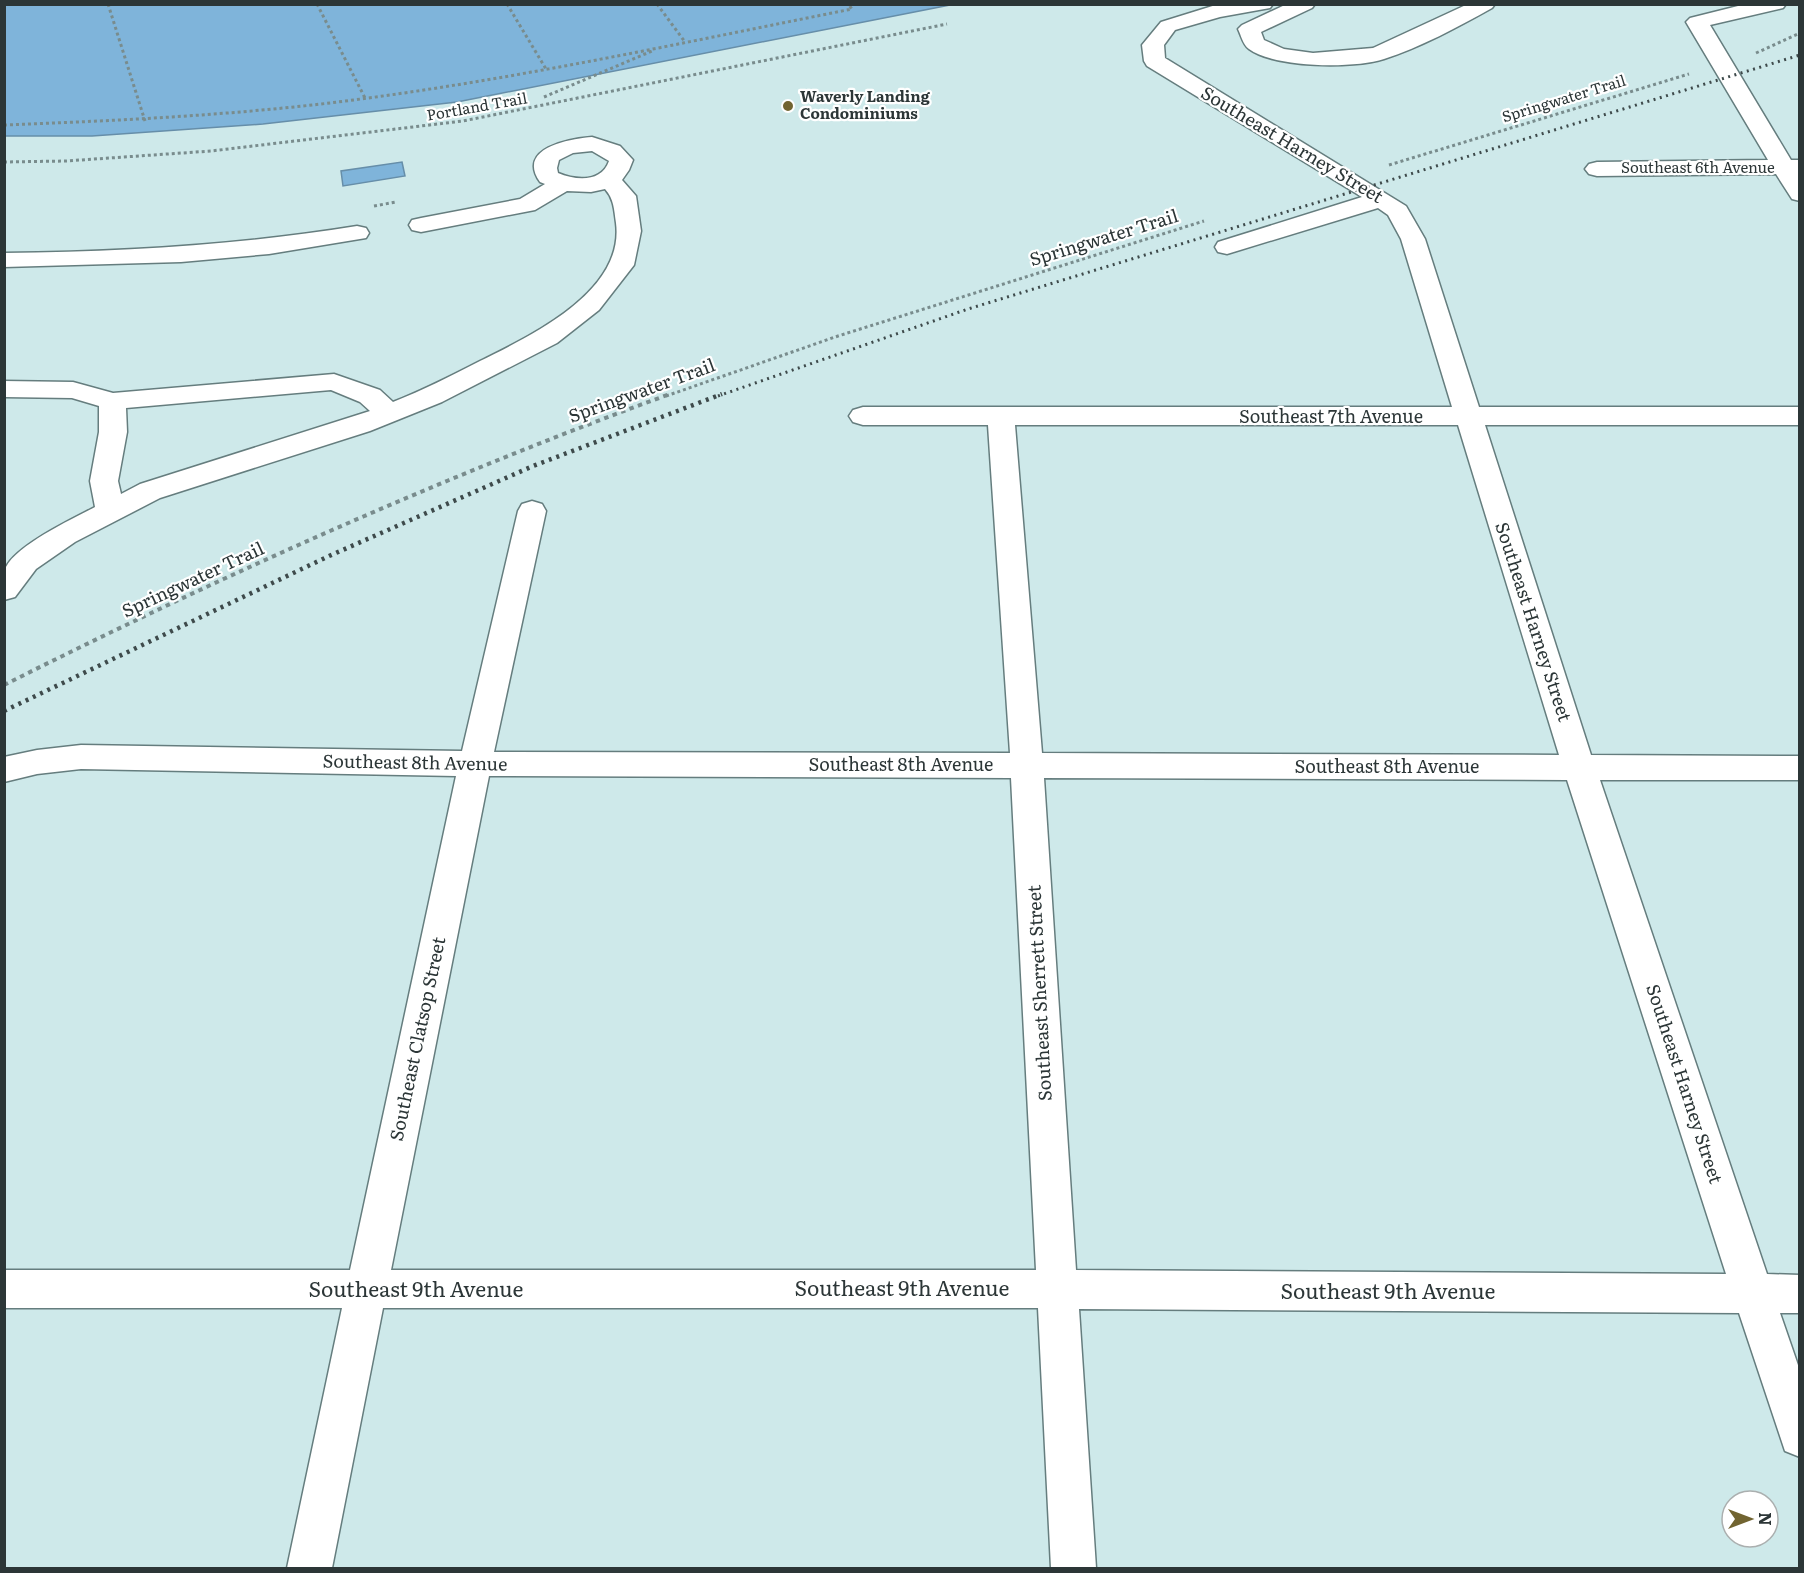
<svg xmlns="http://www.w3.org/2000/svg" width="1804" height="1573" viewBox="0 0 1804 1573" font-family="Literata,serif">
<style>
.water{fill:#7fb4da;stroke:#668ea9;stroke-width:1.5}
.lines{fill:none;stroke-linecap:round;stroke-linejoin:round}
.minor-casing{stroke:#657d7e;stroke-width:3}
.path-far1{stroke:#798c8d;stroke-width:3;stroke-dasharray:3 3;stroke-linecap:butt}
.path{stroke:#798c8d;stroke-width:4;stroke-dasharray:4.5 4.5;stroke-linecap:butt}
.minor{fill:#fff;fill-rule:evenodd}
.rail-far1{stroke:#3e4a4b;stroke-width:3;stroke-dasharray:2 4.5;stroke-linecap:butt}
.rail{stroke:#3e4a4b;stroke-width:4.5;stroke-dasharray:3 5;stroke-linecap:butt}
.poi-dot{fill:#716431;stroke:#fff;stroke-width:2}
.labels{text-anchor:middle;stroke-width:4.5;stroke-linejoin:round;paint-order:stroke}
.far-poi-label{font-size:15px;font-weight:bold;fill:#2c3637;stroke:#fff;text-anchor:start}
.far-street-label{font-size:15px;fill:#2c3637;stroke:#fff}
.street-label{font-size:18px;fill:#2c3637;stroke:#fff}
.near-street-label{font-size:21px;fill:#2c3637;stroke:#fff}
</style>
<rect width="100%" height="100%" fill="#cee9ea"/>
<g class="water">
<polygon points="4,5 5,4 950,5 457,102 263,124 92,136 5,136"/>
<polygon points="402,162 405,176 343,186 341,171"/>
</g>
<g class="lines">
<g class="minor-casing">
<g id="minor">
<path d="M1273 4 1270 8 1220 17 1175 30 1164 45 1165 58 1406 206 1425 239 1479 407H1800V425H1485L1591 755 1800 756V780H1600L1767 1274 1800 1275V1313H1780L1800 1371V1457L1785 1451 1739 1313 1079 1309 1096 1568H1051L1038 1308H383L332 1568H287L342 1308H4V1270H350L456 776 81 769 37 774 4 782V757L37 750 81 745 462 751 518 511 522 504 532 501 542 504 546 511 494 752 1010 753 988 425H863L853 422 849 416 853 410 863 407H1452L1401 239 1388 215 1378 208 1227 254 1218 252 1215 247 1218 242 1362 197 1147 66 1144 61 1142 45 1161 22 1219 4ZM1015 425H1458L1559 755 1042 753ZM489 776 1011 778 1036 1270H391ZM1044 778 1567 780 1726 1274 1076 1270Z"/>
<path d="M1287 4H1315L1312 8 1261 32 1264 40 1284 49 1313 53 1373 48 1468 4H1495L1492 8C1458 27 1421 47 1384 59 1353 69 1275 68 1249 49 1243 45 1241 35 1238 29L1242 25Z"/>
<polygon points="1746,4 1786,4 1783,8 1710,25 1791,160 1800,160 1800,201 1792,199 1776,174 1597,176 1589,174 1585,169 1589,164 1597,162 1768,160 1686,22 1690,18"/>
<path d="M592 137 620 146 633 160 629 170 622 180 636 196 641 231 634 265 599 310 557 343 442 402 370 431 160 498 75 542 36 569 15 597 4 600C4 591 2 575 6 567 17 545 72 519 95 507L90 481 99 432V406L72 398 4 397V381L73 382 113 393 334 374 380 390 393 402C423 390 451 376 480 361 530 336 625 292 616 223 614 209 614 199 605 189L591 192 567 191 535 210 421 232 412 230 409 225 412 220 421 218 520 199 545 184 540 182C516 148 569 139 592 137ZM592 151 609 161C602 182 577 181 558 173L557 168 559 160 573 153ZM331 390 360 402 370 411 140 484 121 494 118 481 127 432 126 408Z"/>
<path d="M357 226 366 228 369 233 366 238 269 254 181 262 4 267V253C123 252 240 245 357 226Z"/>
</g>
</g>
<g class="path-far1">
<polyline points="108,4 145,121"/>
<polyline points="317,4 365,98"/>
<polyline points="507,4 546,69"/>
<polyline points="657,4 685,42"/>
<polyline points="1756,53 1800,33"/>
<polyline points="544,97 652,51"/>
<path d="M4 125C110 121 216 116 321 104 499 83 676 44 852 9L848 4"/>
<polyline points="4,162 66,161 211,151 463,121 947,24"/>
<polyline points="1389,165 1689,74"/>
<polyline points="374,206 396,202"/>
<polyline points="666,396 838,336 1204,221"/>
</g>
<path class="path" d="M4 685C221 576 442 477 670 394"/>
<use href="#minor" class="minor"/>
<polyline class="rail-far1" points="718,396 968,309 1800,55"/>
<polyline class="rail" points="4,711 329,556 533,466 722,394"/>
</g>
<circle class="poi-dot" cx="788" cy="106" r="6"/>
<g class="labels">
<g class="far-poi-label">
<text x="800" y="102">Waverly Landing<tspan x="800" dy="17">Condominiums</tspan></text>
</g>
<g class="far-street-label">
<text transform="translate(1564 99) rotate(-17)" y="5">Springwater Trail</text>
<text transform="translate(477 107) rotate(-10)" y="5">Portland Trail</text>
<text x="1698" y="173">Southeast 6th Avenue</text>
</g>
<g class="street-label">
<text transform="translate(1292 145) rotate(31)" y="6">Southeast Harney Street</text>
<text transform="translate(1104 238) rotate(-17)" y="6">Springwater Trail</text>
<text transform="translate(642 391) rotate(-20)" y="6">Springwater Trail</text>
<text x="1331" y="423">Southeast 7th Avenue</text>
<text transform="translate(193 580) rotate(-25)" y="6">Springwater Trail</text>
<text transform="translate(1533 622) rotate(72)" y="6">Southeast Harney Street</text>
<text transform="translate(415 763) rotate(1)" y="6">Southeast 8th Avenue</text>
<text x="901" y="771">Southeast 8th Avenue</text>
<text x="1387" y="773">Southeast 8th Avenue</text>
<text transform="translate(1040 993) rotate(-93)" y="6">Southeast Sherrett Street</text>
<text transform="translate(418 1039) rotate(-78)" y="6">Southeast Clatsop Street</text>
<text transform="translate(1684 1084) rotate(72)" y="6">Southeast Harney Street</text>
</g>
<g class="near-street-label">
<text x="902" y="1296">Southeast 9th Avenue</text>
<text x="416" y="1297">Southeast 9th Avenue</text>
<text x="1388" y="1299">Southeast 9th Avenue</text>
</g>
</g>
<rect width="1804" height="1573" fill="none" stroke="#2c3637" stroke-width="12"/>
<g transform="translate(1750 1519) rotate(90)"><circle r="28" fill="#ffffff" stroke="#abafaf" stroke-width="1.5"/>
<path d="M0-4.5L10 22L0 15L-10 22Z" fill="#716431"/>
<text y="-9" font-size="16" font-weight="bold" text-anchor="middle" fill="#2c3637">N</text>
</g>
</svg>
